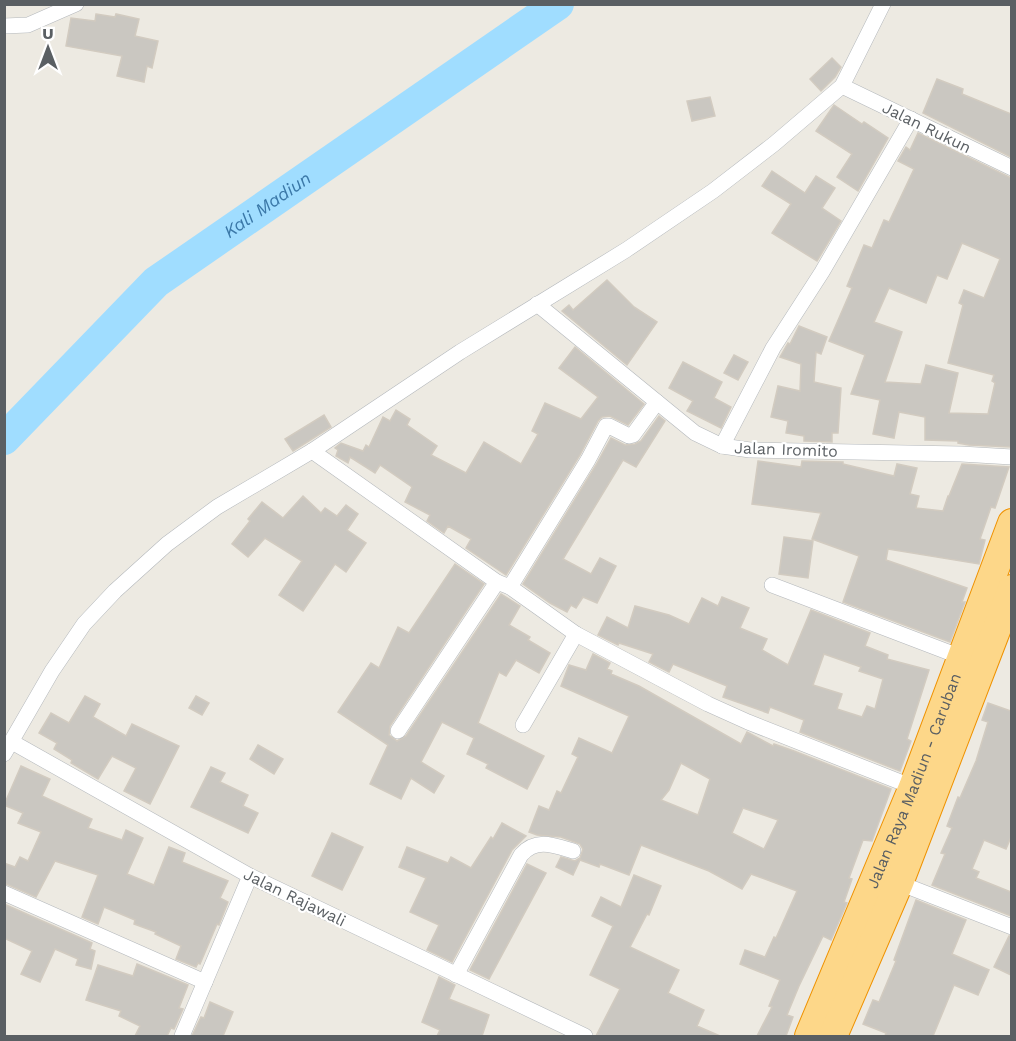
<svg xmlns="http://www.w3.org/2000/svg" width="1016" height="1041" viewBox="0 0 1016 1041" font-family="'Work Sans',sans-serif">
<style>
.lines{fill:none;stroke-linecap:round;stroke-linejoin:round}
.river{stroke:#a0ddff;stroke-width:32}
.building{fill:#cac7c1;stroke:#d2cbc0;stroke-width:1.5;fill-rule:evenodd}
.street-casing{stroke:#b4b8bc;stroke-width:16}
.highway-casing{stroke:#ef9200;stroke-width:30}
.street{stroke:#fff;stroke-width:15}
.highway{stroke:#fdd789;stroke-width:28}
.labels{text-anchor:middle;stroke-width:4.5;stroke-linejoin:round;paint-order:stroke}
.street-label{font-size:16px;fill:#5a5f63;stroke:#fff}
.water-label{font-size:18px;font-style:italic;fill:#3b78a8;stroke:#fff}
</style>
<rect width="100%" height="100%" fill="#edeae2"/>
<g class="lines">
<path class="river" id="s1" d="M4 439 156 282 558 4"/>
</g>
<g class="building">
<polygon points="96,14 115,17 116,14 139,19 135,36 158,41 152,68 147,66 144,82 117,76 122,56 66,46 71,18 95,21"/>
<polygon points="832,58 841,67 835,77 821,91 810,79"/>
<polygon points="937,79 963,89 962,94 1011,114 1011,157 923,113"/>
<polygon points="710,97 715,116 692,121 687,101"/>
<polygon points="834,105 862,124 864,122 888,138 858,191 837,177 852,154 816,131"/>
<path d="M918 133 1011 178V447L969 445 958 443V441L925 440V417L899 412 894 438 873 434 880 400 851 394 865 355 829 341 852 288 847 286 864 245 872 248 884 220 889 222 914 169 898 161 906 147 910 150ZM962 243 1000 259 984 298 964 290 959 303 963 305 948 363 994 375 992 381 995 383 988 414 949 413 958 373 926 365 921 384 885 382 902 332 874 322 889 288 926 303 937 275 947 279Z"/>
<polygon points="772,171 805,193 816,176 835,188 822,208 841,221 817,261 772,233 791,204 762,186"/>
<polygon points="607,280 634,307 657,322 627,365 562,311 569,305 573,310"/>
<polygon points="799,326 827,337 821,354 816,352 814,382 841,388 838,433 832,433 832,442 804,441 804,436 786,433 788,421 771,417 778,386 800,391 801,364 780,357 788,343 790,344"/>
<polygon points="575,347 644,404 628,425 610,416 602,417 598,421 580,455 506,575 466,548 471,539 448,526 444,533 427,521 430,515 405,502 412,487 380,465 375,473 350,457 348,463 336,456 338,450 335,448 341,443 363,451 366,445 369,447 383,417 390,421 396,410 410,419 407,425 437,446 431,455 466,473 484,442 521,464 538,434 532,431 545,403 581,419 598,397 559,368"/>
<polygon points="734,355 748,362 738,380 724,373"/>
<polygon points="683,362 722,382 714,398 731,407 721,428 687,411 693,401 669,388"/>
<polygon points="324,415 331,427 293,451 285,439"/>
<polygon points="659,416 665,421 636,467 623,460 563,559 591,574 600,558 616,566 597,603 583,597 576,608 571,605 567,612 550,603 523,584 596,465 611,438 625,445 635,444 641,441"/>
<polygon points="758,461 801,467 802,461 843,462 843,464 894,476 897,464 917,468 910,494 919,496 916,508 943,511 948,496 949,496 962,464 1009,467 995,508 991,507 980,539 985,540 979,564 888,549 886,560 967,588 962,602 965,602 950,642 843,602 859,556 812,539 821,513 752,504"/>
<polygon points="303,496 321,513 325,508 337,516 346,505 358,514 347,530 366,543 346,572 335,564 303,611 279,595 302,561 265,538 248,557 232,544 250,521 248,519 262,502 283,518"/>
<polygon points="784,537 813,541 808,578 779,574"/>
<polygon points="455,564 484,584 390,726 389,735 397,741 406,736 501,594 520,606 509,625 530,637 528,640 550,653 539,673 516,660 506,676 499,672 478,723 544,756 527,789 486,768 488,764 467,754 474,738 442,722 421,762 444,776 434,793 411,778 401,799 370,784 388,745 338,712 371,663 379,668 398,627 409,633"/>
<path d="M722 597 749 608 740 628 767 639 762 650 788 665 811 610 870 633 865 646 888 655 887 659 929 670 907 739 911 741 900 771 800 732 804 720 770 707 768 713 723 697 727 686 673 664 669 672 649 662 653 654 619 643 618 645 598 635 607 617 628 628 635 606 669 615 689 624 702 598 718 606ZM824 654 861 667 859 671 883 679 875 709 867 706 862 717 837 709 842 694 813 685Z"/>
<path d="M593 654 610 663 607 669 612 671 611 674 639 686 741 744 747 732 773 746 774 744 794 751 891 789 872 841 863 840 849 878 852 879 844 902 847 903 831 940 823 936 799 986 787 1015 793 1017 786 1036H757L772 1007 769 1006 780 980 740 964 745 950 765 957 774 937 776 938 797 891 751 874 742 889 709 871 641 845 629 875 600 864 599 867 580 860 573 875 556 867 561 857 575 861 580 858 583 849 580 844 561 837 537 835 529 832 539 806 549 810 557 791 561 793 578 757 572 754 579 738 612 753 629 716 561 686 569 665 586 670ZM681 763 710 779 698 815 661 800 669 790ZM743 808 778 820 764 849 732 833Z"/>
<polygon points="85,696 100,704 93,717 126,736 132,724 179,746 150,804 124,791 136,768 112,756 98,779 71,763 72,760 54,749 57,743 39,733 51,713 69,723"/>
<polygon points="196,696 209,703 202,715 189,708"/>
<polygon points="988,703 1011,711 1011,837 1006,849 984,840 972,869 979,872 976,878 1011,892 1011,916 932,885 945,854 941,853 952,828 947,826 958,797 960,798 976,761 988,722 982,720"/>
<polygon points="258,745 283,759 274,774 250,759"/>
<polygon points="21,766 50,779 42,796 92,819 88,828 122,840 126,830 143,838 127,874 154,885 169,847 185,853 182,862 228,881 220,898 228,902 219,925 217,924 200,964 198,963 196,967 176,959 181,946 155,934 156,932 134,924 135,920 104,907 98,924 82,917 98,875 55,861 36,897 4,883 4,863 15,867 20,857 28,861 41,832 18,823 23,813 4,805"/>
<polygon points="211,767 225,773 220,782 248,795 243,806 258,813 248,833 191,807"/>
<polygon points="502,823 526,836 512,850 452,962 427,950 439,925 410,912 426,878 399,867 407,847 448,863 451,857 471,868 491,837 493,839"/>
<polygon points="332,833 363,847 342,890 312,876"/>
<polygon points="527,864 546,873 489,979 470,970"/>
<polygon points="634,875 661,886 649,915 647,914 630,947 679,970 668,993 704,1010 697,1026 720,1036 596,1036 620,989 590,975 613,926 592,916 601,897 621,907"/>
<polygon points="916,900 966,920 952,954 989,970 978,995 954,985 933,1036 885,1036 886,1033 863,1024 873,1000 879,1002 896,961 894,960"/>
<polygon points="4,904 92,943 90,949 95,951 91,969 76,965 78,959 55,949 40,982 21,974 32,951 4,938"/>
<polygon points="1009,936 1011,936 1011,975 994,967"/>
<polygon points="137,964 188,985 179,1008 183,1009 174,1029 171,1028 167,1036 135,1036 140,1026 119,1016 121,1011 86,1000 98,965 133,976"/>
<polygon points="439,977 455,985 449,999 489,1015 482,1036 437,1036 440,1030 422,1022"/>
<polygon points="210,1002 233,1012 223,1036 192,1036 201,1017 204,1018"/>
</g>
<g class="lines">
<g class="street-casing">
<g id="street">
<polyline points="4,26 28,25 76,4"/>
<polyline points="842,86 1012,168"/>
<polyline points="537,304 695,433 722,446 750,450 961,454 1012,457"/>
<polyline points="722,446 773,348 822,272 911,119"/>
<polyline points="312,451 497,582 510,587 576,634 708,704 748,722 913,787"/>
<polyline points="772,585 961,657"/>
<polyline points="510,587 588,460 606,426 609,426 629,436 633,435 657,402"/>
<polyline points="523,725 576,634"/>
<polyline points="398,731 497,582"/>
<polyline points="12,742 250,876 585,1036"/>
<polyline points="4,754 52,671 84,624 115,591 167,544 217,507 312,451 460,352 626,250 713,191 774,144 842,86 883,4"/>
<polyline points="899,883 1012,927"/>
<polyline points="4,893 205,982"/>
<path d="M456 975 521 855C536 838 553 845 573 851"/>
<polyline points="182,1036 250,876"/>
</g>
</g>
<g class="highway-casing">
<g id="highway">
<path id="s2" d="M809 1036 913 787 1012 523"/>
<polyline points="833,1036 899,883 1012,589"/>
</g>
</g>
<use href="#street" class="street"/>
<use href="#highway" class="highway"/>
</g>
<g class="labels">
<g class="street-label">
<text transform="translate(927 127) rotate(26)" y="6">Jalan Rukun</text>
<text transform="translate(786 449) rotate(2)" y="6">Jalan Iromito</text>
<text dy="6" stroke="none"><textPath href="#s2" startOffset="276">Jalan Raya Madiun - Caruban</textPath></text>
<text transform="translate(295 897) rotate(26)" y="6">Jalan Rajawali</text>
</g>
<g class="water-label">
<text dy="6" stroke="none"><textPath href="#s1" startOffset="354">Kali Madiun</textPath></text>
</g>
</g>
<rect width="1016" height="1041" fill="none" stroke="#5a5f63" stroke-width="12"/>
<g transform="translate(48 48)" stroke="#ffffff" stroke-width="4.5" paint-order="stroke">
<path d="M0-4.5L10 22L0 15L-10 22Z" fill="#5a5f63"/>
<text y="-9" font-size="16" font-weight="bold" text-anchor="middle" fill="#5a5f63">U</text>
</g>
</svg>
